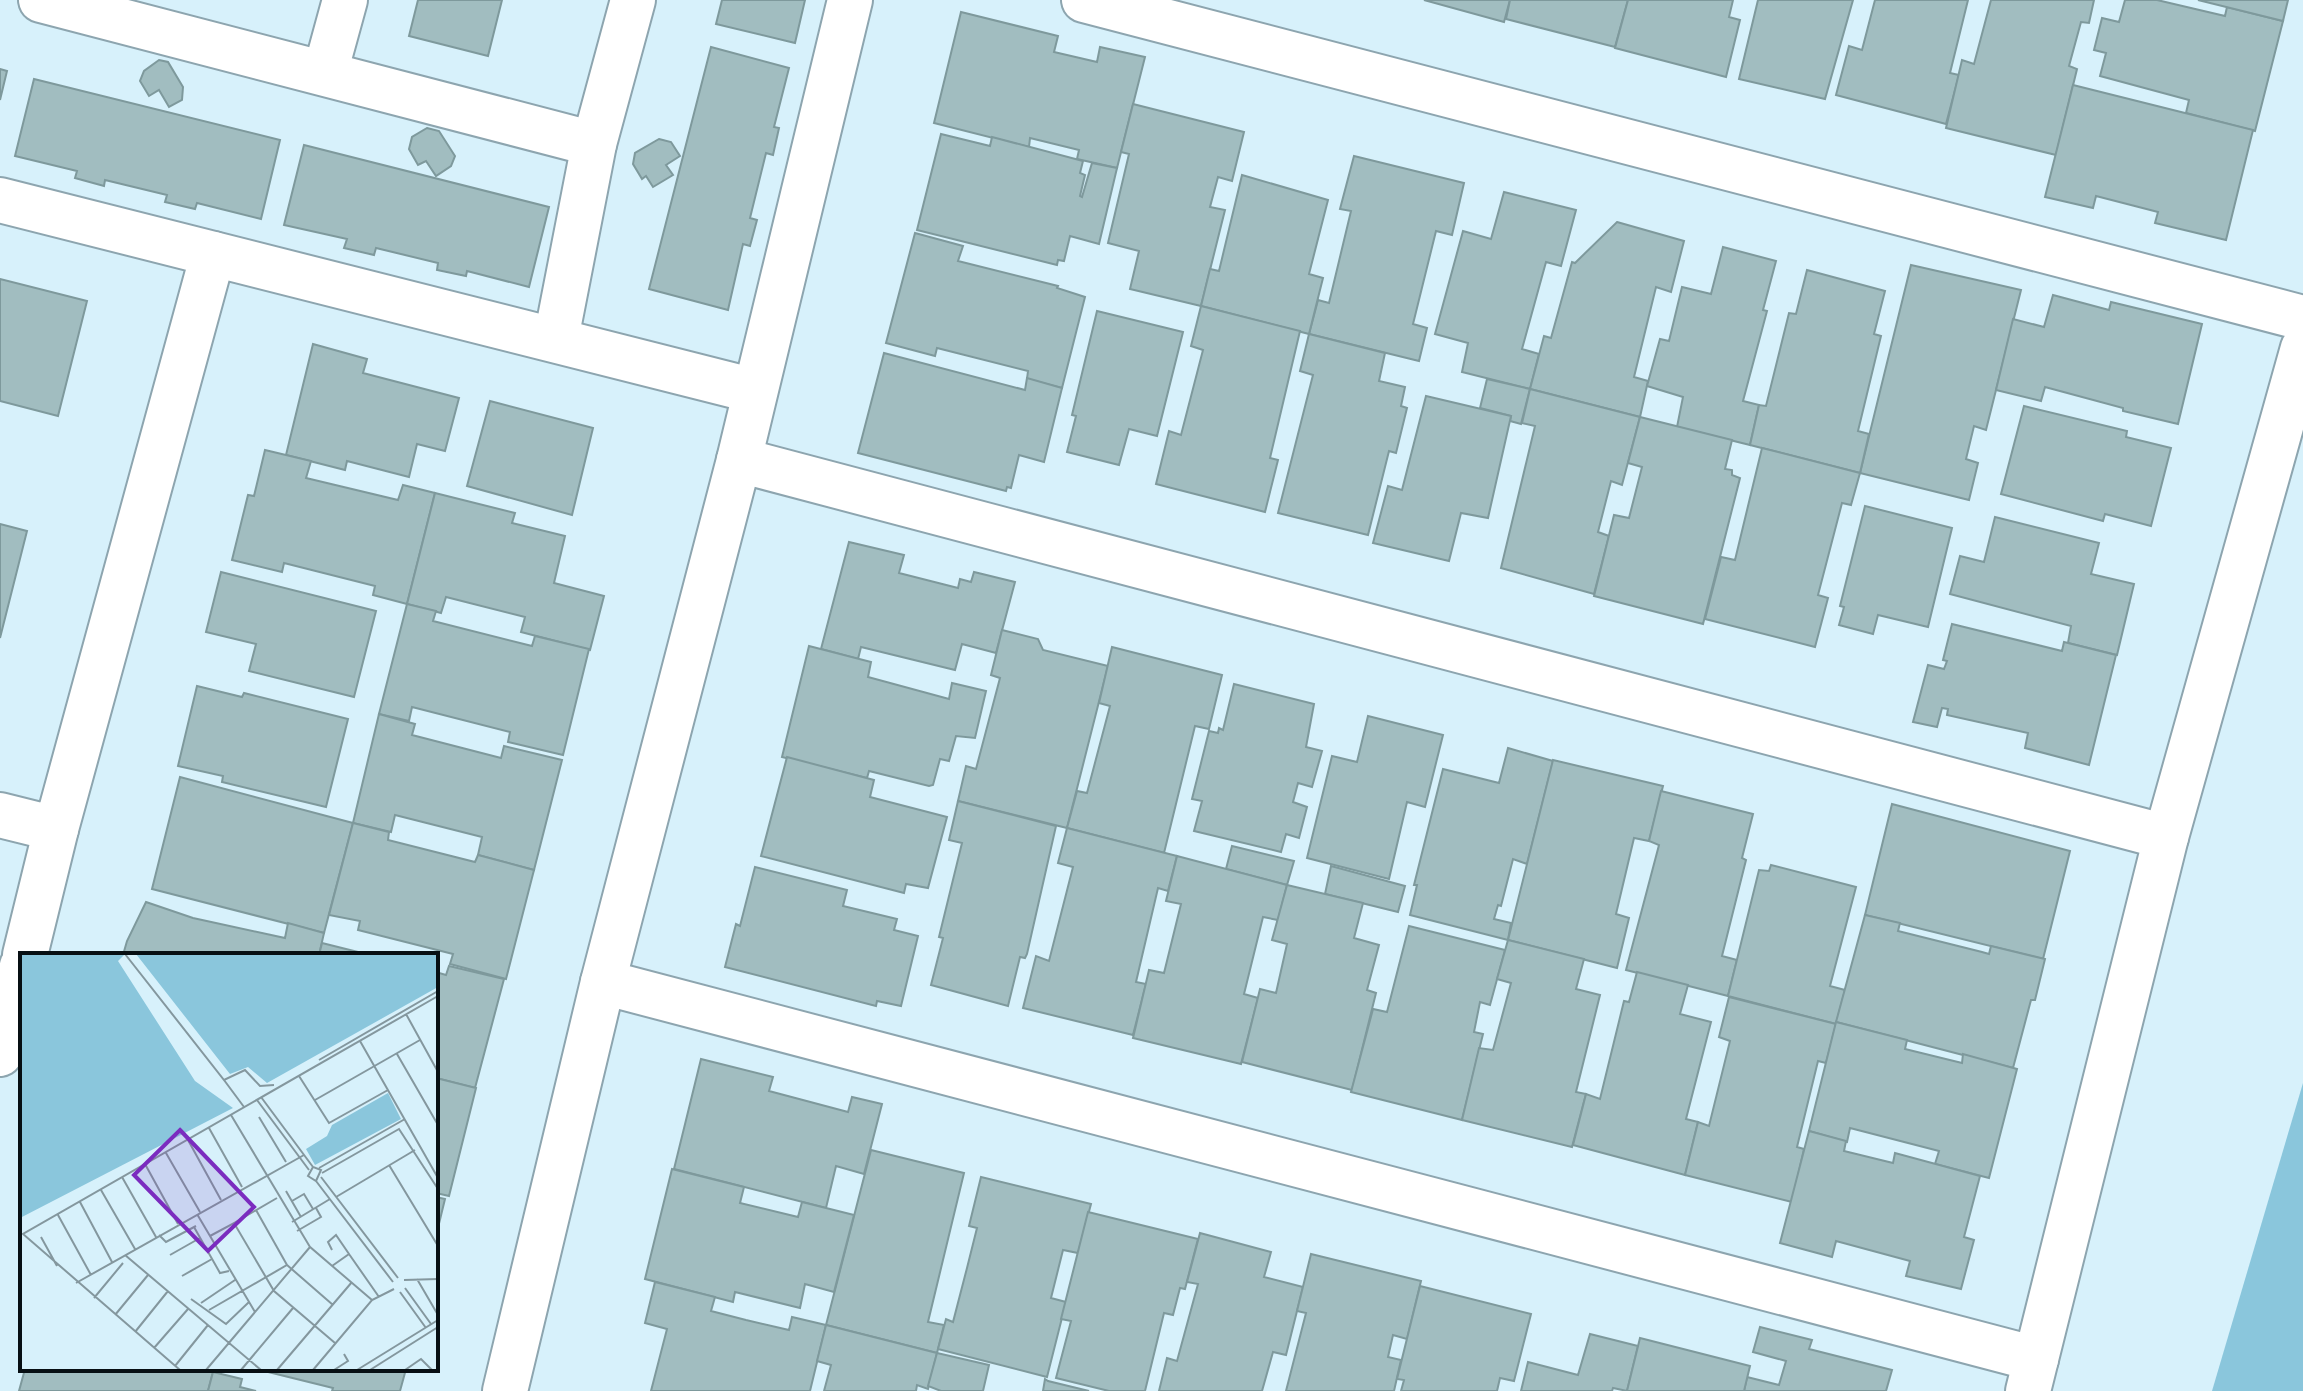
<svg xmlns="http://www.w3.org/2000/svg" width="2303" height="1391" viewBox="0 0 2303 1391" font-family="'Roboto Serif',serif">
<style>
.green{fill:#8ac6dc}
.building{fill:#a1bdc0;stroke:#7e999c;stroke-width:2}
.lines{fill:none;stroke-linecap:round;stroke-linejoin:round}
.minor-casing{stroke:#8da5af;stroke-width:48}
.tertiary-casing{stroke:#8da5af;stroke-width:48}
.minor{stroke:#fff;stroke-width:44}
.tertiary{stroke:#fff;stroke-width:44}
.inset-road{fill:none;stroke:#84979e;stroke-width:2}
.view{fill:#7b2cbf;fill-opacity:0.15;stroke:#7b2cbf;stroke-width:4}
.inset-edge{fill:none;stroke:#070f13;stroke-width:4}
</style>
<rect width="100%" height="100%" fill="#d7f1fb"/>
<polygon class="green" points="2303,1083 2303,1391 2212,1391"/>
<g class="building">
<polygon points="418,0 502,0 488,56 409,36"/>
<polygon points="722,0 805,0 795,43 716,24"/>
<polygon points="1424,0 1510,0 1504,22"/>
<polygon points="1510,0 1628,0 1615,47 1506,19"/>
<polygon points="1628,0 1733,0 1729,17 1740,20 1726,77 1615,48"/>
<polygon points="1758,0 1853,0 1825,99 1739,79"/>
<polygon points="1875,0 1968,0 1950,73 1959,75 1946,124 1836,95 1849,46 1862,50"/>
<polygon points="1991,0 2094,0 2089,23 2081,22 2069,66 2077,69 2056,155 1946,128 1962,60 1974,64"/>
<polygon points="2125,0 2157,0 2225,16 2227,7 2283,21 2255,131 2186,113 2189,100 2100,76 2106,53 2094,50 2102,18 2119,22"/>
<polygon points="2198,0 2288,0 2283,21"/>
<polygon points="961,12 1058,36 1054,52 1097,62 1100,47 1145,57 1117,168 1077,159 1079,150 1030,138 1029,147 934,123"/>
<polygon points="711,47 789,68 774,127 779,128 773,155 766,153 750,218 757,220 750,246 743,244 728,310 649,289"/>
<polygon points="159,60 168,62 183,87 182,100 169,107 159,90 149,96 140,81 144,71"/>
<polygon points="0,69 7,71 0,100"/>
<polygon points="34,79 280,140 261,219 197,203 195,209 165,202 167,195 105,180 104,186 75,178 77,171 15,156"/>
<polygon points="2073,85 2253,130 2226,240 2155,223 2158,212 2096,196 2093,208 2045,197"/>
<polygon points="1133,104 1244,132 1232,181 1218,177 1210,207 1225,210 1201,306 1130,289 1139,251 1108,243 1129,154 1121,152"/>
<polygon points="427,128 439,131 455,156 451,166 436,176 426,161 418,165 409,149 412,137"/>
<polygon points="941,134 990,146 992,137 1083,161 1080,173 1085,175 1080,196 1082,197 1092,163 1117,168 1099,244 1070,236 1064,261 1058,260 1057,265 917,230"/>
<polygon points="659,139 671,142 680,156 666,165 673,175 653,187 646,176 642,179 633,164 635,153"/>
<polygon points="304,145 549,207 529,287 467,271 466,276 437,270 438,263 376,248 374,255 344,248 347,239 284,225"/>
<polygon points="1354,156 1464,183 1452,235 1436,231 1413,324 1427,328 1419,361 1309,334 1318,300 1329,303 1351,211 1340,209"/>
<polygon points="1242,175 1328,200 1309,274 1323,278 1309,334 1201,306 1210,269 1219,271"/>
<polygon points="1504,192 1576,210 1561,266 1546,262 1522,349 1539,354 1530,389 1462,372 1468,343 1435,334 1463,231 1491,239"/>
<polygon points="1617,222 1684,241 1671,292 1656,287 1634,377 1648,381 1640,417 1530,389 1544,336 1551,338 1572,262 1575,263"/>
<polygon points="915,233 963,246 958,261 1058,286 1057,288 1085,297 1062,388 1027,379 1028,371 937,348 935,356 886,343"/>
<polygon points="1723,247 1776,261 1763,310 1767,311 1743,401 1759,405 1750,445 1677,427 1683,397 1647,386 1660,339 1669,341 1682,287 1711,294"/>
<polygon points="1911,265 2021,290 1986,430 1974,426 1966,459 1978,463 1969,500 1860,473"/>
<polygon points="1807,270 1885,291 1874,334 1881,336 1858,431 1869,434 1860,473 1750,445 1759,405 1766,406 1789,313 1796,314"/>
<polygon points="0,279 87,301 58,416 0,401"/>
<polygon points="2053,295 2109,310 2111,302 2202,324 2178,424 2123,411 2123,408 2045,387 2041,401 1996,390 2013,319 2044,327"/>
<polygon points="1201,306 1300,331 1270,458 1278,460 1265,512 1156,484 1169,431 1181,435 1203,350 1191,346"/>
<polygon points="1097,311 1183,332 1157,436 1129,429 1119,465 1067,452 1076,416 1072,415"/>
<polygon points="1309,334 1385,353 1379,381 1405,387 1401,406 1407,408 1396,453 1389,451 1368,535 1278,513 1313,375 1300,371"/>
<polygon points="313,344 367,359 363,373 459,398 445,451 417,444 409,477 347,461 345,470 286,455"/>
<polygon points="884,353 1025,390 1027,378 1062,388 1044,462 1019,455 1011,488 1007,487 1006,491 858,453"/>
<polygon points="1487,379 1530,389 1521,424 1510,421 1511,416 1480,408"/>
<polygon points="1530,389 1640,417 1622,485 1611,481 1598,532 1609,536 1594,594 1501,568 1535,426 1522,423"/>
<polygon points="1426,396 1511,416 1488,518 1461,513 1449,561 1373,543 1388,486 1402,490"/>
<polygon points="490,401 593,428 572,515 467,486"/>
<polygon points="2024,406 2127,431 2126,437 2171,448 2151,526 2105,514 2103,521 2001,494"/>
<polygon points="1640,417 1732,440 1725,469 1732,470 1732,475 1740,478 1703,624 1594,596 1614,515 1629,518 1642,467 1628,463"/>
<polygon points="1762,448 1860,473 1851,505 1842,503 1818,595 1828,598 1815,647 1705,619 1721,557 1735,560"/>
<polygon points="265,450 311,461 306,478 398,500 403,485 435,493 407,604 373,595 375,586 284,563 282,572 232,560 248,495 254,496"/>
<polygon points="435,493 515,513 512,523 565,536 554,583 604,596 590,650 521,632 525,617 446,597 441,613 407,604"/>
<polygon points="1865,506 1952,528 1928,627 1878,615 1873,634 1839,625 1844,607 1840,606"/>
<polygon points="1995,517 2099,543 2091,574 2134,584 2117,655 2068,643 2071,626 1950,594 1960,556 1984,562"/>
<polygon points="0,524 27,531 0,638"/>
<polygon points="849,542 904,555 899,573 958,588 960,579 971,582 974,572 1015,582 996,653 962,644 955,670 861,647 858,659 821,649"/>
<polygon points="221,572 376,611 354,697 249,671 256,644 206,632"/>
<polygon points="407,604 436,611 433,621 532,646 535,636 589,649 563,755 508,742 510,732 412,707 409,721 379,714"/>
<polygon points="1952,624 2062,651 2064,642 2116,655 2089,765 2025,748 2028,733 1947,715 1948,709 1942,708 1937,727 1913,722 1928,665 1944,669 1947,661 1943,660"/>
<polygon points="1002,630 1038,639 1043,650 1108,666 1067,828 958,801 966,766 976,769 1000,678 991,675"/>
<polygon points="809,646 871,662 868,677 949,699 952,683 986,691 975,738 956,736 949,761 940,759 933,785 929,786 869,771 867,778 782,757"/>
<polygon points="1112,647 1222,675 1209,729 1195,726 1164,853 1067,828 1077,791 1087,793 1110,706 1099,703"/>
<polygon points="1234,684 1314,704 1306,747 1322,751 1312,787 1298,783 1293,802 1307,807 1299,838 1286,834 1281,852 1194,831 1202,801 1192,799 1209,731 1218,733 1219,728 1223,730"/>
<polygon points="197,686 242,697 244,693 348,719 326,807 222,782 223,776 178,766"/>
<polygon points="379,714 415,724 412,735 501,758 504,746 562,760 534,870 478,855 482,837 395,815 391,832 353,823"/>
<polygon points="1368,716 1443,735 1425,807 1407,802 1389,879 1307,858 1332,756 1357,762"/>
<polygon points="1508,748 1553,761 1527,864 1513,859 1501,906 1498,905 1494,919 1511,923 1508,940 1410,915 1417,885 1414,885 1443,769 1499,783"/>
<polygon points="787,757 874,780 870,797 947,817 928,888 906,884 904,893 761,856"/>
<polygon points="1553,760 1663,786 1649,841 1634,838 1616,914 1629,918 1617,968 1508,940"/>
<polygon points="180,777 353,823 324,933 152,889"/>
<polygon points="1661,791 1753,814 1742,858 1746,860 1722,956 1737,960 1728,996 1626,970 1659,845 1649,841"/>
<polygon points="958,801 1056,826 1027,954 1025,958 1020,957 1008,1006 931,985 943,938 939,937 962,843 949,840"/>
<polygon points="1892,804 2070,851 2043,959 1865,915"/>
<polygon points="353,823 389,832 388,840 475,862 478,855 534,870 506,979 450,964 453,954 358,930 360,921 329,915"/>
<polygon points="1067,828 1177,856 1168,891 1158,888 1136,982 1146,984 1133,1035 1023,1008 1036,956 1049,961 1073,867 1058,863"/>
<polygon points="1232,846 1294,861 1287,885 1226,869"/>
<polygon points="1177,856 1287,885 1278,920 1263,917 1244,994 1258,998 1241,1064 1133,1038 1149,970 1164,973 1181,904 1166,901"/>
<polygon points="1771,865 1856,887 1830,986 1845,990 1836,1024 1728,996 1759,870 1769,871"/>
<polygon points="1331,866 1405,886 1398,912 1325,894"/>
<polygon points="755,867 847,890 843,906 897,919 894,930 918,936 901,1006 877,1001 876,1006 725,967 736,924 740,926"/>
<polygon points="1287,885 1363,903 1354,938 1379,945 1367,990 1376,993 1352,1090 1242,1062 1260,989 1276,993 1287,944 1272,940"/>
<polygon points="146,902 193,918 285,938 288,923 324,933 319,955 123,955 127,941"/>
<polygon points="1865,915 1900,923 1898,931 1982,952 1989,954 1991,946 2045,959 2035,1000 2031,1000 2013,1068 1836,1022"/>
<polygon points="1409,926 1505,950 1490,1005 1480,1002 1474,1032 1483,1034 1462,1120 1351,1092 1373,1009 1387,1012"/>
<polygon points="1508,940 1584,959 1576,989 1600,995 1576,1092 1586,1094 1572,1147 1462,1120 1479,1048 1493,1050 1511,983 1497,979"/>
<polygon points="322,943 370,955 319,955"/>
<polygon points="449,966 504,979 475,1088 436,1078 436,972 446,975"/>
<polygon points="1637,972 1688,985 1680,1014 1711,1022 1686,1119 1698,1122 1685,1175 1573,1145 1586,1094 1600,1099 1624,1001 1629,1002"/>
<polygon points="1729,997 1836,1024 1826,1063 1818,1061 1797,1147 1804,1149 1792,1202 1685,1175 1698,1122 1709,1126 1730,1041 1719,1037"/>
<polygon points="1836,1022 1907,1040 1905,1049 1962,1063 1963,1054 2017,1069 1989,1178 1935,1164 1939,1151 1850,1128 1847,1142 1809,1131"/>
<polygon points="701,1059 773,1077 769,1091 848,1112 852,1097 882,1104 864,1174 836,1166 826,1208 674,1169"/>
<polygon points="436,1078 476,1088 449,1196 436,1193"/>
<polygon points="1809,1131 1846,1141 1844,1151 1893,1163 1895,1153 1980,1176 1964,1237 1974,1240 1961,1289 1906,1276 1910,1261 1836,1241 1832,1257 1780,1243"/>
<polygon points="871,1150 964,1173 928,1322 944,1325 937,1353 826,1325"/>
<polygon points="672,1169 744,1187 740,1203 798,1217 802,1202 854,1215 834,1292 805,1284 800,1308 735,1292 733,1302 645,1279"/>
<polygon points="981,1177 1091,1204 1078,1253 1063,1250 1051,1298 1066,1302 1047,1377 938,1349 946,1319 953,1322 967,1268 977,1228 969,1226"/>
<polygon points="436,1197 445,1199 436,1236"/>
<polygon points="1088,1212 1198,1239 1185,1289 1180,1288 1173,1315 1164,1313 1145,1391 1109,1391 1056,1378 1071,1321 1061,1319"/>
<polygon points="1200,1233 1271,1252 1264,1277 1303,1287 1286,1355 1273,1352 1262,1391 1159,1391 1167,1358 1177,1361 1198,1284 1187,1282"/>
<polygon points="1311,1254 1421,1281 1407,1339 1393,1335 1388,1357 1401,1360 1394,1391 1286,1391 1306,1313 1297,1311"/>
<polygon points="655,1282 715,1297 711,1311 746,1320 789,1330 792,1317 826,1325 810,1391 651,1391 667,1329 645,1323"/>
<polygon points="1420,1286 1531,1314 1514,1381 1500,1378 1497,1391 1401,1391 1404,1380 1397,1379"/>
<polygon points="826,1325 937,1353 928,1389 917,1385 916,1391 824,1391 831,1365 817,1361"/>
<polygon points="1760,1327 1812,1340 1809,1349 1892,1370 1886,1391 1744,1391 1747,1377 1779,1385 1786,1361 1753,1352"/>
<polygon points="1590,1334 1638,1346 1627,1391 1613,1388 1612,1391 1521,1391 1528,1362 1578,1375"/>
<polygon points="1640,1338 1750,1366 1744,1391 1627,1391"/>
<polygon points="937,1353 989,1365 983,1391 941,1391 928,1386"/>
<polygon points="25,1369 202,1369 213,1372 208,1391 19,1391"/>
<polygon points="256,1369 406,1369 400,1391 332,1391 333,1388"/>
<polygon points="213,1372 242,1379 240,1387 256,1391 208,1391"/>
<polygon points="1045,1379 1048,1381 1089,1391 1043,1391"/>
</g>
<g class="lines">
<g class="minor-casing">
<g id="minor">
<polyline points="41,0 594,144"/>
<polyline points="1084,0 2303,318"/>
<polyline points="325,73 345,0"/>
<polyline points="0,200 755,391"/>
<polyline points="556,339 594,144 633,0"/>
<polyline points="739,460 2166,837"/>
<polyline points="0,815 56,829 213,254"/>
<polyline points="25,955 56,829"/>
<polyline points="603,982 2036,1359"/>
<polyline points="0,1054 22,966"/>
<polyline points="505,1391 603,982 739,460 850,0"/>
</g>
</g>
<g class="tertiary-casing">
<polyline id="tertiary" points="2028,1391 2166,837 2303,348"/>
</g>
<use href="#minor" class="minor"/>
<use href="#tertiary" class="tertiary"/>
</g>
<g transform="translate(20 953)">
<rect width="418" height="418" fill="#d7f1fb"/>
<path d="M0 1H105L98 8 175 128 213 155 0 265ZM116 1H418V34L247 130 228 114 210 121ZM368 140 381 166 295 212 286 196 307 183 312 172Z" fill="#8ac6dc"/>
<path class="inset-road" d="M105 1 204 127 225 117 240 133 254 132M386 61 418 119M340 88 418 225M377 101 418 172M299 107 418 38M279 123 309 170 368 137M204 127 224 154M241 144 293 214 301 217 296 228 288 223 293 214M237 147 289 217M295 147 400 87M211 162 290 294M239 164 266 209M189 175 222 234M168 187 201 247M146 200 180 259M125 211 158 271M369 212 418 293M299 215 385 166M302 220 379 176 418 236M102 224 136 284M301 224 378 325M296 228 373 329M81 237 115 296M266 238 281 264M316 244 395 197M272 248 284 241 293 256M60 249 92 309M236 257 267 312M177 261 235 359M38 262 71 322M272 269 310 246M214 270 257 245M174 274 200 320 209 318M277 278 301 264 296 255M139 282 146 289 176 273M190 283 214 270 254 338 315 390M21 284 37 313M312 297 308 289 316 282 329 301 312 313M329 301 359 344M105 302 241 417M150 302 180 285M162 323 192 306M397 326 418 362M384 327 418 326M56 330 284 202M385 335 411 371M380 339 406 375M74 345 103 310M171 346 206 371 229 349M181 350 215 327M189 357 267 312 313 352M95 362 128 322M115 379 148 338M134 395 168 356M155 413 188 372M160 417 3 281 418 43M186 417 290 294 352 347M221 417 273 355M257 417 332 329M293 417 352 347 374 336M314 417 328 408 324 401M337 417 418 367M350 417 418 374M385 417 401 406 412 417"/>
<path class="view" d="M160 177 234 254 188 298 114 222Z"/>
<rect width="418" height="418" class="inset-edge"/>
</g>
</svg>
